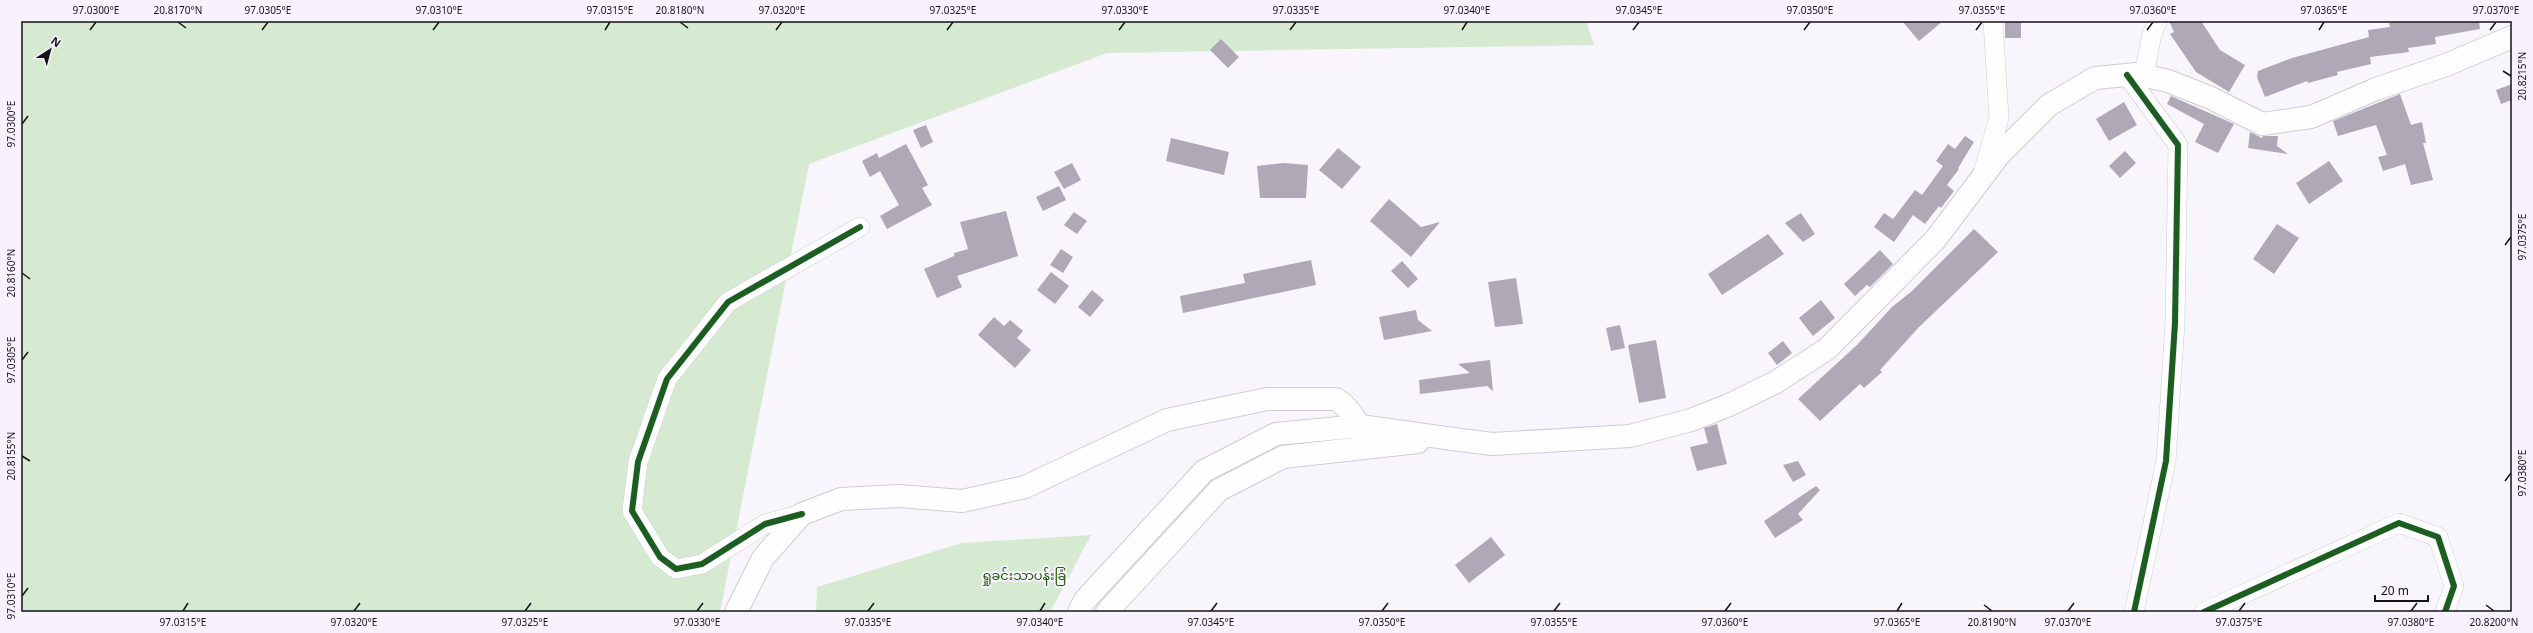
<svg xmlns="http://www.w3.org/2000/svg" width="2533" height="633" viewBox="0 0 2533 633" font-family="'Noto Sans','Noto Sans Myanmar',sans-serif">
<style>
.green{fill:#d5ead0}
.building{fill:#afa8b7}
.lines{fill:none;stroke-linecap:round;stroke-linejoin:round}
.street-casing{stroke:#cfcdd2;stroke-width:20}
.secondary-casing{stroke:#cfcdd2;stroke-width:24}
.highway-casing{stroke:#cfcdd2;stroke-width:24}
.street{stroke:#fefeff;stroke-width:19}
.secondary{stroke:#fefeff;stroke-width:22}
.highway{stroke:#fefeff;stroke-width:22}
.cycleway-casing{stroke:#f8f2ff;stroke-width:8}
.cycleway{stroke:#1b5e20;stroke-width:6}
.ticks{fill:none;stroke:#151317;stroke-width:1.5}
.labels{text-anchor:middle;stroke-width:4;stroke-linejoin:round;paint-order:stroke}
.park-label{font-size:13px;fill:#1c5b00;stroke:#f8f2ff}
.neatline{fill:none;stroke:#151317;stroke-width:1.5}
.ticks-label{font-size:10px;text-anchor:middle;fill:#151317}
</style>
<rect width="100%" height="100%" fill="#f8f5fc"/>
<g class="green">
<polygon points="21,21 1586,21 1594,45 1107,53 809,164 720,612 21,612"/>
<polygon points="1091,535 1050,612 816,612 817,587 962,543"/>
</g>
<g class="building">
<polygon points="1902,21 1943,21 1919,41"/>
<rect x="2005" y="21" width="16" height="17"/>
<polygon points="2169,21 2201,21 2220,50 2245,65 2229,92 2196,72 2170,34 2174,32"/>
<polygon points="2406,21 2479,21 2480,29 2435,37 2436,44 2408,48 2409,52 2370,57 2371,64 2337,72 2338,75 2308,83 2307,81 2265,97 2257,77 2258,71 2292,58 2369,37 2368,30 2390,27 2389,23"/>
<polygon points="1221,39 1239,57 1228,68 1210,50"/>
<polygon points="2512,84 2512,100 2501,104 2496,90"/>
<polygon points="2400,94 2411,125 2422,122 2426,143 2423,143 2433,180 2411,185 2405,164 2383,171 2378,157 2387,155 2376,125 2338,136 2333,121"/>
<polygon points="2171,96 2234,124 2218,153 2195,142 2204,124 2167,104"/>
<polygon points="2124,102 2137,125 2109,141 2096,119"/>
<polygon points="926,125 933,142 921,148 913,130"/>
<polygon points="2250,132 2262,138 2263,136 2278,136 2277,146 2288,154 2248,148"/>
<polygon points="1965,136 1974,142 1958,168 1959,169 1947,185 1954,191 1941,208 1939,206 1925,224 1913,215 1894,242 1874,227 1884,213 1893,219 1915,190 1922,195 1943,166 1936,161 1948,144 1955,149"/>
<polygon points="1171,138 1229,152 1224,175 1166,161"/>
<polygon points="906,144 928,185 922,188 932,205 887,229 880,216 899,205 880,171 870,177 862,161 877,153 879,158"/>
<polygon points="1338,148 1361,167 1342,189 1319,170"/>
<polygon points="2125,151 2136,163 2120,178 2109,166"/>
<polygon points="2329,161 2343,181 2309,204 2296,183"/>
<polygon points="1072,163 1081,180 1064,189 1054,172"/>
<polygon points="1284,163 1308,165 1306,198 1260,198 1257,166"/>
<polygon points="1059,186 1066,200 1043,211 1036,197"/>
<polygon points="1389,199 1421,227 1440,222 1411,257 1370,221"/>
<polygon points="1006,211 1018,256 957,276 962,287 937,298 924,269 954,256 954,253 968,249 960,222"/>
<polygon points="1074,212 1087,221 1077,234 1064,225"/>
<polygon points="1801,213 1815,234 1803,242 1785,223"/>
<polygon points="2277,224 2299,238 2274,274 2253,259"/>
<polygon points="1974,229 1998,252 1919,327 1880,370 1882,372 1864,388 1860,384 1820,421 1798,399 1857,345 1892,307 1912,291"/>
<polygon points="1768,234 1784,254 1722,295 1708,274"/>
<polygon points="1061,249 1073,257 1063,273 1050,265"/>
<polygon points="1880,250 1893,264 1870,287 1867,285 1855,296 1844,284"/>
<polygon points="1311,260 1316,285 1183,313 1180,296 1245,283 1243,274"/>
<polygon points="1402,261 1418,279 1408,288 1391,271"/>
<polygon points="1051,272 1069,286 1055,304 1037,290"/>
<polygon points="1516,278 1523,324 1495,327 1488,282"/>
<polygon points="1092,290 1104,300 1090,317 1078,307"/>
<polygon points="1821,300 1835,318 1813,336 1799,318"/>
<polygon points="1416,310 1418,320 1432,331 1384,340 1379,317"/>
<polygon points="994,317 1004,326 1010,320 1023,331 1017,338 1031,350 1015,368 978,335"/>
<polygon points="1620,325 1625,348 1611,351 1606,328"/>
<polygon points="1656,340 1666,398 1639,403 1628,345"/>
<polygon points="1783,341 1792,353 1777,365 1768,353"/>
<polygon points="1490,360 1493,391 1487,386 1420,394 1419,380 1470,373 1458,364"/>
<polygon points="1717,424 1727,464 1697,471 1690,447 1708,443 1704,428"/>
<polygon points="1798,461 1806,475 1793,482 1783,465"/>
<polygon points="1816,486 1820,490 1798,514 1803,520 1775,538 1764,521"/>
<polygon points="1491,537 1505,555 1469,583 1455,565"/>
</g>
<g class="lines">
<g class="street-casing">
<g id="street">
<polyline points="2127,75 2178,145 2175,323 2166,461 2134,612"/>
<polyline points="2144,75 2152,34 2158,21"/>
<polyline points="1983,173 1999,118 1993,21"/>
<polyline points="802,514 765,524 702,564 676,569 660,557 632,511 638,462 667,379 728,302 860,227"/>
<polyline points="2204,612 2399,523 2438,537 2454,586 2445,612"/>
</g>
</g>
<g class="secondary-casing">
<polyline id="secondary" points="1453,439 1492,444 1630,436 1691,420 1729,405 1776,382 1827,349 1935,240 1999,155 2049,105 2095,78 2137,74 2168,81 2211,98 2262,124 2311,117 2376,89 2446,65 2512,37"/>
</g>
<g class="highway-casing">
<g id="highway">
<path d="M736 612 763 558 802 514 841 499 899 496 962 501 1025 487 1167 420 1267 399H1336C1354 411 1360 427 1365 447"/>
<polyline points="1079,612 1085,600 1204,471 1276,434 1360,426 1453,439"/>
<polyline points="1107,612 1219,490 1283,457 1418,442"/>
</g>
</g>
<use href="#street" class="street"/>
<use href="#secondary" class="secondary"/>
<use href="#highway" class="highway"/>
<g class="cycleway-casing">
<g id="cycleway">
<polyline points="2127,75 2178,145 2175,323 2166,461 2134,612"/>
<polyline points="802,514 765,524 702,564 676,569 660,557 632,511 638,462 667,379 728,302 860,227"/>
<polyline points="2204,612 2399,523 2438,537 2454,586 2445,612"/>
</g>
</g>
<use href="#cycleway" class="cycleway"/>
</g>
<path class="ticks" d="M178 22 186 28M680 22 688 28M90 30 96 22M262 30 268 22M433 30 439 22M605 30 610 22M776 30 782 22M947 30 953 22M1119 30 1125 22M1290 30 1296 22M1462 30 1467 22M1633 30 1639 22M1804 30 1810 22M1976 30 1982 22M2147 30 2153 22M2319 30 2324 22M2490 30 2496 22M2503 71 2511 76M22 124 28 116M2505 245 2511 237M22 273 30 279M22 360 28 352M22 456 30 461M2505 481 2511 473M22 596 28 588M1984 605 1992 611M2486 605 2494 611M183 611 188 603M354 611 360 603M525 611 531 603M697 611 703 603M868 611 874 603M1040 611 1045 603M1211 611 1217 603M1382 611 1388 603M1554 611 1560 603M1725 611 1731 603M1897 611 1902 603M2068 611 2074 603M2239 611 2245 603M2411 611 2417 603"/>
<g class="labels">
<g class="park-label">
<text x="1024" y="580">ရှုခင်းသာပန်းခြံ</text>
</g>
</g>
<rect width="2533" height="633" fill="none" stroke="#f8f2ff" stroke-width="44"/>
<g transform="translate(50 50) rotate(36)" stroke="#f8f2ff" stroke-width="3" paint-order="stroke">
<path d="M0-3L7 15L0 10L-7 15Z" fill="#151317"/>
<text y="-6" font-size="11" font-weight="bold" text-anchor="middle" fill="#151317">N</text>
</g>
<path d="M2375 595v6h53v-6" fill="none" stroke="#151317" stroke-width="2"/>
<text x="2381" y="595" font-size="12" fill="#151317" stroke="#f8f2ff" stroke-width="3" paint-order="stroke">20 m</text>
<rect x="22" y="22" width="2489" height="589" class="neatline"/>
<g class="ticks-label">
<text x="96" y="14">97.0300°E</text>
<text x="178" y="14">20.8170°N</text>
<text x="268" y="14">97.0305°E</text>
<text x="439" y="14">97.0310°E</text>
<text x="610" y="14">97.0315°E</text>
<text x="680" y="14">20.8180°N</text>
<text x="782" y="14">97.0320°E</text>
<text x="953" y="14">97.0325°E</text>
<text x="1125" y="14">97.0330°E</text>
<text x="1296" y="14">97.0335°E</text>
<text x="1467" y="14">97.0340°E</text>
<text x="1639" y="14">97.0345°E</text>
<text x="1810" y="14">97.0350°E</text>
<text x="1982" y="14">97.0355°E</text>
<text x="2153" y="14">97.0360°E</text>
<text x="2324" y="14">97.0365°E</text>
<text x="2496" y="14">97.0370°E</text>
<text transform="translate(2522 76) rotate(-90)" y="4">20.8215°N</text>
<text transform="translate(11 124) rotate(-90)" y="4">97.0300°E</text>
<text transform="translate(2522 237) rotate(-90)" y="4">97.0375°E</text>
<text transform="translate(11 273) rotate(-90)" y="4">20.8160°N</text>
<text transform="translate(11 360) rotate(-90)" y="4">97.0305°E</text>
<text transform="translate(11 456) rotate(-90)" y="4">20.8155°N</text>
<text transform="translate(2522 473) rotate(-90)" y="4">97.0380°E</text>
<text transform="translate(11 596) rotate(-90)" y="4">97.0310°E</text>
<text x="183" y="626">97.0315°E</text>
<text x="354" y="626">97.0320°E</text>
<text x="525" y="626">97.0325°E</text>
<text x="697" y="626">97.0330°E</text>
<text x="868" y="626">97.0335°E</text>
<text x="1040" y="626">97.0340°E</text>
<text x="1211" y="626">97.0345°E</text>
<text x="1382" y="626">97.0350°E</text>
<text x="1554" y="626">97.0355°E</text>
<text x="1725" y="626">97.0360°E</text>
<text x="1897" y="626">97.0365°E</text>
<text x="1992" y="626">20.8190°N</text>
<text x="2068" y="626">97.0370°E</text>
<text x="2239" y="626">97.0375°E</text>
<text x="2411" y="626">97.0380°E</text>
<text x="2494" y="626">20.8200°N</text>
</g>
</svg>
